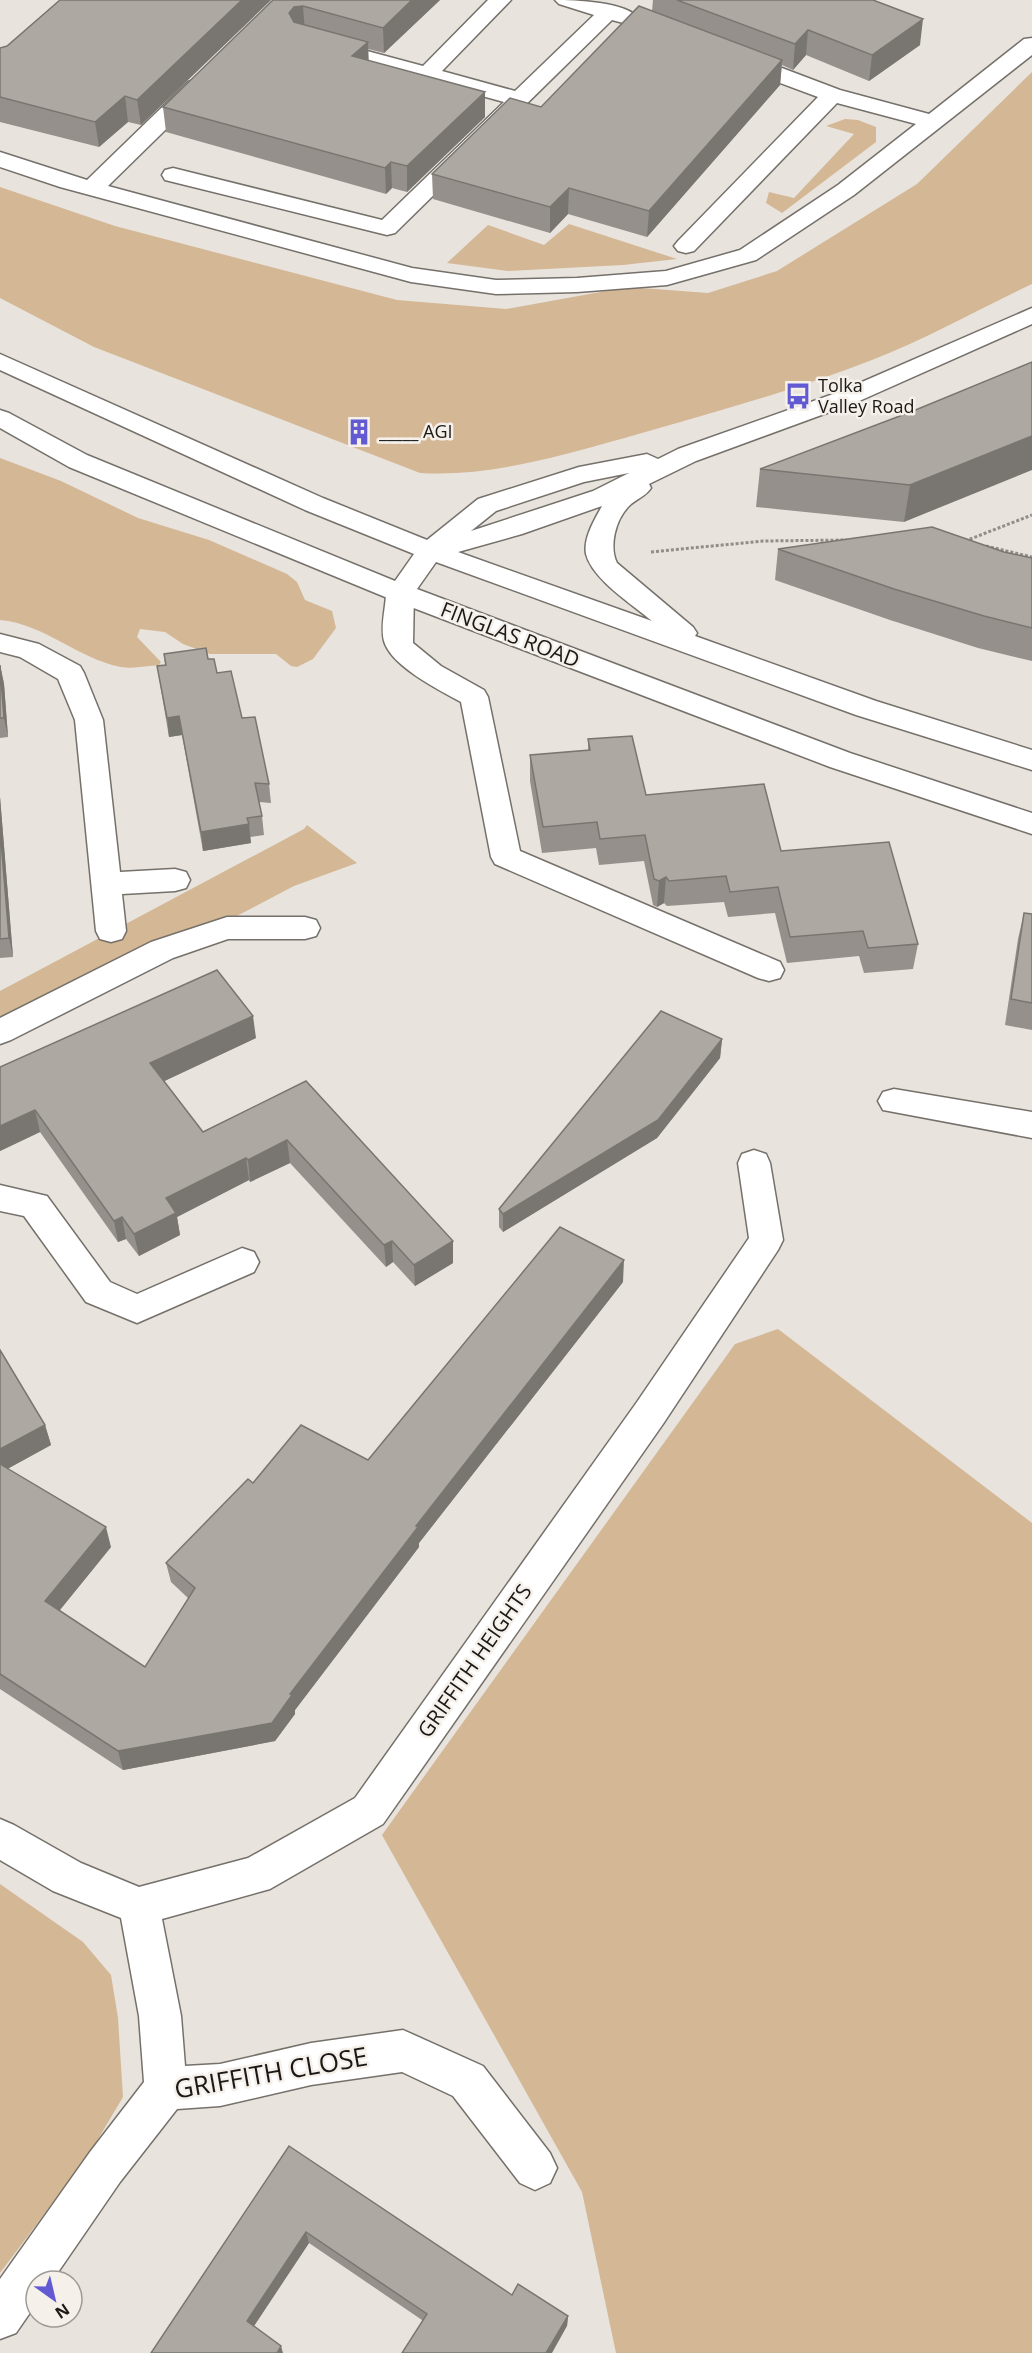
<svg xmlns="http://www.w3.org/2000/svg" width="1032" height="2353" viewBox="0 0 1032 2353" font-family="'Open Sans',sans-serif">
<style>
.green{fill:#d4b795}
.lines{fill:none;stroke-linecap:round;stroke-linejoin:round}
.minor-casing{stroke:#75706a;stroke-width:3}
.major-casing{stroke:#75706a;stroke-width:3}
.path{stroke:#918d89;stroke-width:3;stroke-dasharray:3 2;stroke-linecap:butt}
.minor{fill:#fff;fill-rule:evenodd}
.major{fill:#fff;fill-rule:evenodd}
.wall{fill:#95908b}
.shaded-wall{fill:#797671}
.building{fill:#ada8a2;stroke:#797671;stroke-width:1.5}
.labels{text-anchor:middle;stroke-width:5;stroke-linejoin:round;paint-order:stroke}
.far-poi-label{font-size:18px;fill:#1b1917;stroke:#f6f0ea;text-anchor:start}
.street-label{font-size:21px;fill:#1b1917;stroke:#f6f0ea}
.near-street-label{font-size:26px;fill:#1b1917;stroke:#f6f0ea}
</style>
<rect width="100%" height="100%" fill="#e8e3dd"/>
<g class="green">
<path d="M1032 72V284C979 309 926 339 872 360 790 392 705 415 621 439 556 457 488 477 420 473L94 347 0 298V187L115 226 397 300 506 309 628 287 708 293 777 271 917 184Z"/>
<polygon points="845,119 858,120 876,127 876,142 782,213 766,203 769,192 794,198 854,134 826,126"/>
<polygon points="569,224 677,259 623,265 508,271 447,263 488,225 544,245"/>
<path d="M0 458 61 481 138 518 209 540 287 574 297 582 305 600 332 611 336 628 313 659 297 667 291 666 276 654H210L183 644 165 632 140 629 137 637 161 662 159 665C147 666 133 669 121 667 78 659 45 624 0 620Z"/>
<polygon points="307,825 357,863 294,886 231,919 0,1021 0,991 304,829"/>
<polygon points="778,1329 1032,1523 1032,2353 616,2353 582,2192 382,1835 735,1344"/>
<polygon points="0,1884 83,1942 111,1975 118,2018 123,2097 88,2156 0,2273"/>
</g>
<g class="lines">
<g class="minor-casing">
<g id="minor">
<path d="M488 0H511L442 71 515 91 594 15 559 4 555 0C575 0 627 2 638 18L635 23 627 24 612 20 395 233 387 235 165 180 162 175 165 170 173 168 382 220 504 102 318 51 315 46 318 41 326 40 423 66Z"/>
<polygon points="1032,38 1032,55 854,195 756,260 667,285 577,292 496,294 411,282 60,187 0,167 0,152 87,180 188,82 196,80 204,82 207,87 204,92 108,186 412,268 496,280 577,278 666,271 740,250 838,185 916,124 837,103 694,251 686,253 678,251 674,246 678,241 818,97 729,64 726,59 729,54 737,52 745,54 840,90 929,114 1024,39"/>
<path d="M400 584 410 587 414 593 413 643 441 666 484 690 488 697 520 851 780 962 784 970 780 978 769 981 758 978 495 864 491 857 461 702C439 690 391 666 384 641 380 626 386 607 386 593L390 587Z"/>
<polygon points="0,634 39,644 80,666 84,673 103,720 120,872 175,869 186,872 190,880 186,888 175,891 122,894 126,931 122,939 111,942 100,939 96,931 75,720 58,679 20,657 0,652"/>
<polygon points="227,917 305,917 316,920 320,928 316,936 305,939 228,939 173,958 11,1040 0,1044 0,1018 151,942"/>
<polygon points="894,1089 1032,1112 1032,1138 883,1110 878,1101 883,1092"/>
<polygon points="754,1150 766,1154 770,1163 783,1240 778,1250 663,1424 383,1824 270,1889 162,1919 181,2016 185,2066 220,2064 311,2043 403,2030 483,2066 550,2153 557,2168 550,2183 535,2190 520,2183 453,2096 402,2072 311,2085 220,2106 177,2109 120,2182 52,2281 36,2281 36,2304 16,2333 0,2339 0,2279 90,2152 144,2082 139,2016 121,1918 53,1891 0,1860 0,1819 14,1825 81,1863 139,1887 248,1858 355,1798 637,1402 749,1238 738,1163 742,1154"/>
<polygon points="0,1185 47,1196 110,1282 137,1294 242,1248 254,1252 259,1262 254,1272 137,1323 86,1302 24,1216 0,1211"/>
</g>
</g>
<g class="major-casing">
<path id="major" d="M1032 308V324L857 402 696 461 649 484 651 488C645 497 636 499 629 506 615 520 609 547 617 563L693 627 697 633 695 636 876 701 1032 750V770L856 715 436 562 417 589 850 753 1032 813V834L830 767 390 599 69 467 0 428V410L9 413 87 455 395 581 414 554 305 510 0 370V354L323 498 427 540 478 499 579 467 647 454 658 459 678 449 839 392ZM629 473 593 491 471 531 496 511 584 482ZM602 506C595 519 583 538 586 554 592 579 633 605 652 621L458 552 522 534Z"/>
</g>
<g class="path">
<polyline points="965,541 1032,515"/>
<polyline points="986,546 1032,557"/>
<polyline points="651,552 763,541 847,540"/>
</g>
<use href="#minor" class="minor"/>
<use href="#major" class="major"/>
</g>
<g class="wall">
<polygon points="60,0 271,0 141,125 128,122 99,147 0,122 0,48 7,46"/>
<polygon points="273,0 440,0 384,53 368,49 368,61 485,117 407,192 392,188 386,194 166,132 163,107"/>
<polygon points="653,0 873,0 920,45 869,81 806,55 793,70 782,65 780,85 647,237 568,214 550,233 433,199 432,174 541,107 652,11"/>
<polygon points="1032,362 904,522 756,507 760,469 913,411"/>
<polygon points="778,549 1004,552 1032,558 1032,661 978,648 890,620 775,580"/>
<polygon points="164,654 208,659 242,718 269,784 271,803 259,802 262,816 264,835 250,837 251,843 203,851 182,735 169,737 157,666 165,665"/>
<polygon points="0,665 4,684 8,737 0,738"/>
<polygon points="588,739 646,795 781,851 918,944 913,969 864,973 859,956 787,963 775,913 728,917 724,902 667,906 664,903 657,907 653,905 644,861 599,865 596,848 542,853 530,781 530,755 588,750"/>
<polygon points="0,797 13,957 0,958"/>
<polygon points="1024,913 1032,914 1032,1030 1005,1025 1018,939"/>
<polygon points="256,1038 164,1081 203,1132 306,1081 453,1263 415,1286 393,1262 386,1267 290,1163 250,1182 249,1180 177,1217 180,1235 139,1256 126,1239 118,1242 40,1132 0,1151 0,1067"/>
<polygon points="722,1039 720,1058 657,1138 503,1232 499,1227 499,1209"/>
<polygon points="623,1282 419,1543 419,1547 295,1710 295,1714 275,1741 123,1770 0,1689 0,1350 45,1425 51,1445 7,1469 111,1547 59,1611 145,1667 188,1598 171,1582 166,1563 253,1483 368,1460"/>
<polygon points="289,2146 512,2295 568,2316 567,2326 422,2320 309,2243 254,2326 151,2353"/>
</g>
<g class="shaded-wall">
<polygon points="242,0 271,0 141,125 137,100"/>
<polygon points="412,0 440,0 384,53 383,28"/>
<polygon points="303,6 305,32 296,33 289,13 294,7"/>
<polygon points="923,19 920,45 869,81 872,55"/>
<polygon points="808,30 806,55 793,70 795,44"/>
<polygon points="368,42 369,67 352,56"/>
<polygon points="782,60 780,85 647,237 649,211"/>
<polygon points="485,92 485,117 407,192 407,166"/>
<polygon points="125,96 128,122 99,147 95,122"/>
<polygon points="391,162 392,188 386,194 385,168"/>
<polygon points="569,188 568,214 550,233 550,207"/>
<polygon points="1032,436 1032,470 904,522 910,485"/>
<polygon points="0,665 4,684 8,737 4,718"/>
<polygon points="179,716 182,735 169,737 167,718"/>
<polygon points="0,797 13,957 9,938 0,828"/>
<polygon points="249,824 251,843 203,851 201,832"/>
<polygon points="666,877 664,903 657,907 659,881"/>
<polygon points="253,1016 256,1038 154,1086 150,1063"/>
<polygon points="722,1039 720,1058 657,1138 503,1232 503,1214"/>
<polygon points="35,1110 40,1132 0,1151 0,1126"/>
<polygon points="287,1140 290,1163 250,1182 248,1160"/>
<polygon points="246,1158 249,1180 177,1217 180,1235 139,1256 134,1234 166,1198"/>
<polygon points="122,1217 126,1239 118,1242 114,1221"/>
<polygon points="392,1241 393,1262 386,1267 384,1245"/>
<polygon points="453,1241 453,1263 415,1286 414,1265"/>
<polygon points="624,1260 623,1282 419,1543 419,1547 295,1710 295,1714 275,1741 123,1770 118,1751 290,1694 416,1526"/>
<polygon points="45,1425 51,1445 0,1473 0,1449"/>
<polygon points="106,1527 111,1547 51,1621 45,1601"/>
<polygon points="306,2232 309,2243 250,2332 247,2321"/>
<polygon points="568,2316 567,2326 552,2353 546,2353"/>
<polygon points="281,2346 283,2353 277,2353"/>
</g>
<g class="building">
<polygon points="60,0 242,0 137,100 125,96 95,122 0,97 0,48 7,46"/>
<polygon points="273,0 412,0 383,28 303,6 294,7 289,13 294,22 368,42 352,56 485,92 407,166 391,162 385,168 163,107"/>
<polygon points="677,0 873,0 923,19 872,55 808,30 795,44"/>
<polygon points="639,6 782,60 649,211 569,188 550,207 432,174 510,98 541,107"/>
<polygon points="1032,362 1032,436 910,485 760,469 913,411"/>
<polygon points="932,527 1004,552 1032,558 1032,628 984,616 894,589 778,549"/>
<polygon points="206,648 208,659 214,659 217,673 231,671 242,718 255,717 269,784 255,783 262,816 247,818 249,824 201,832 179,716 167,718 157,666 166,665 164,654"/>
<polygon points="0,665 4,718 0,718"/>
<polygon points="632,736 646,795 764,784 781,851 889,842 918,944 868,948 863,931 790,937 778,887 730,892 726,876 669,881 666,877 659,881 654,879 645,835 600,839 597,822 543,827 530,755 590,750 588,739"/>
<polygon points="0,828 9,938 0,939"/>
<polygon points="1024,913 1032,914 1032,1003 1011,999"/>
<polygon points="217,970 253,1016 150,1063 203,1132 306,1081 453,1241 414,1265 392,1241 384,1245 287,1140 248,1160 246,1158 166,1198 176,1213 134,1234 122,1217 114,1221 35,1110 0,1126 0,1067"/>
<polygon points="661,1011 722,1039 658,1120 503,1214 499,1209"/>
<polygon points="560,1227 624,1260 416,1526 418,1527 290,1694 292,1695 272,1723 118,1751 0,1674 0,1464 106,1527 45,1601 145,1667 195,1588 166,1563 248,1479 253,1483 301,1425 368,1460"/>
<polygon points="0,1350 45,1425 0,1449"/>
<polygon points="289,2146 512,2295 518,2284 568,2316 546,2353 402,2353 427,2314 306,2232 247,2321 281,2346 277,2353 151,2353"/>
</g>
<defs>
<g id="bus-bare" transform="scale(2.07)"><path d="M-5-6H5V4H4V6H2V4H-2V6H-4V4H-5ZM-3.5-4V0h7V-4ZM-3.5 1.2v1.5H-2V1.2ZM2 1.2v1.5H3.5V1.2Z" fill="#615ad3" stroke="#f6f0ea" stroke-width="2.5" paint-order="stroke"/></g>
<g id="building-bare" transform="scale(2.07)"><path d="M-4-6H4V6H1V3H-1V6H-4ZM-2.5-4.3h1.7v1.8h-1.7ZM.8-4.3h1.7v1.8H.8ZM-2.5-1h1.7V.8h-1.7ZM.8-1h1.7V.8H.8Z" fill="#615ad3" stroke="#f6f0ea" stroke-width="2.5" paint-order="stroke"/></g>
</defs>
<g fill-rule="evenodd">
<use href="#bus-bare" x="798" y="396"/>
<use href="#building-bare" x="359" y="432"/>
</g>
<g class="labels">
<g class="far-poi-label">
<text x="818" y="392">Tolka<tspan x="818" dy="21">Valley Road</tspan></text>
<text x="379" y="438">_____ AGI</text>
</g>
<g class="street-label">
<text transform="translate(510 635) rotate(21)" y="7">FINGLAS ROAD</text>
<text transform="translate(475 1661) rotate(-55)" y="7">GRIFFITH HEIGHTS</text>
</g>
<g class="near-street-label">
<text transform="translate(271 2073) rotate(-10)" y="9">GRIFFITH CLOSE</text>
</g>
</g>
<g transform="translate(54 2299) rotate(146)"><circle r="28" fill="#f6f0ea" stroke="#9e9a96" stroke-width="1.5"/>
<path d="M0-4.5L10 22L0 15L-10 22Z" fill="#615ad3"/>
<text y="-9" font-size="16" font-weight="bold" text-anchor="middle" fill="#1b1917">N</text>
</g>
</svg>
